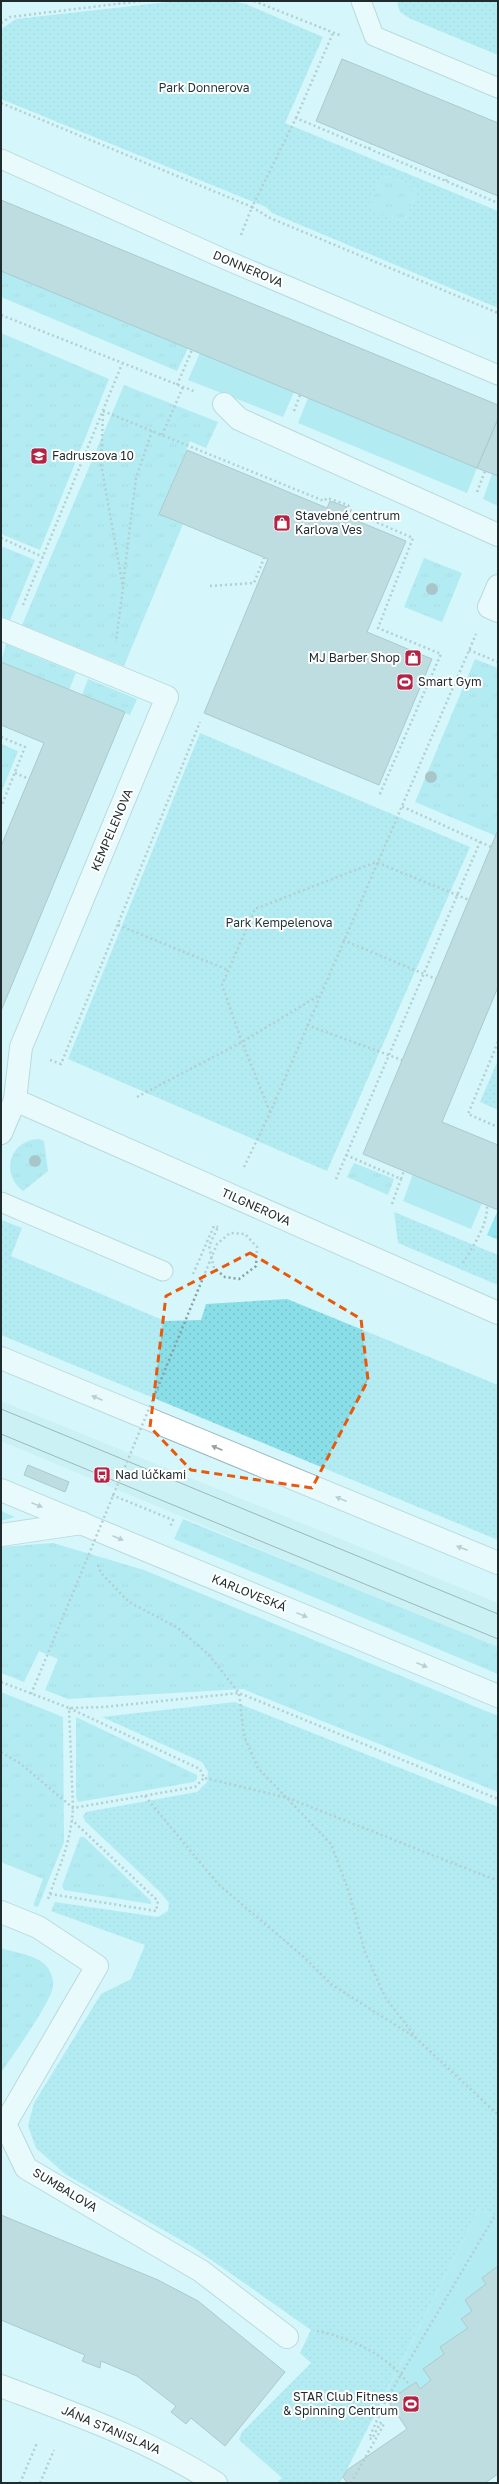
<svg xmlns="http://www.w3.org/2000/svg" width="499" height="2484" viewBox="0 0 499 2484" font-family="'Golos Text',sans-serif">
<style>
.built{fill:#c0eaef}
.grass{fill:url(#grass-tufts)}
.forest{fill:url(#forest-crowns)}
.park{fill:url(#park-dots);fill-rule:evenodd}
.garden{fill:#8adee8}
.building{fill:#9fbfc3;stroke:#759497}
.lines{fill:none;stroke-linecap:round;stroke-linejoin:round}
.lane-casing{stroke:#99b8bc;stroke-width:21}
.street-casing{stroke:#99b8bc;stroke-width:24}
.secondary-casing{stroke:#99b8bc;stroke-width:24}
.path{stroke:#879fa2;stroke-width:2.5;stroke-dasharray:2 3;stroke-linecap:butt}
.lane{stroke:#fff;stroke-width:19}
.street{stroke:#fff;stroke-width:22}
.secondary{stroke:#fff;stroke-width:22}
.tram{stroke:#586b6d;stroke-width:1}
.path-bridge{stroke:#879fa2;stroke-width:2.5;stroke-dasharray:2 3;stroke-linecap:butt}
.tree{fill:#718c90}
.oneway{fill:#9aa0a0}
.marked{fill:none;stroke:#e8590c;stroke-width:3;stroke-dasharray:8 5;stroke-linejoin:round}
.labels{text-anchor:middle;stroke-width:4;stroke-linejoin:round;paint-order:stroke}
.park-label{font-size:12px;fill:#1f3639;stroke:#fff}
.street-label{font-size:12px;fill:#1f2b2d;stroke:#fff}
.poi-label{font-size:12px;fill:#1f2b2d;stroke:#fff;text-anchor:start}
</style>
<defs>
<pattern id="grass-tufts" width="24" height="20" patternUnits="userSpaceOnUse"><rect width="24" height="20" fill="#8adee8"/><path d="M3 7l-1-3M5 7V3M7 7l1-3M15 17l-1-3M17 17v-4M19 17l1-3" fill="none" stroke="#77bfc7"/></pattern>
<pattern id="forest-crowns" width="20" height="18" patternUnits="userSpaceOnUse"><rect width="20" height="18" fill="#45d5e5"/><path d="M2 6a3 3 0 1 1 6 0M12 15a3 3 0 1 1 6 0" fill="none" stroke="#3cb7c5"/></pattern>
<pattern id="park-dots" width="8" height="8" patternUnits="userSpaceOnUse"><rect width="8" height="8" fill="#8adee8"/><path d="M2 2h.1M6 6h.1" fill="none" stroke="#77bfc7" stroke-width="1.8" stroke-linecap="round"/></pattern>
</defs>
<rect width="100%" height="100%" fill="#d5f6fa"/>
<polygon class="built" points="1,1401 498,1603 498,1647 415,1614 1,1441"/>
<g class="grass">
<polygon points="388,176 415,187 417,192 405,220 399,221 372,210 370,204 381,178"/>
<polygon points="1,271 188,348 177,371 1,297"/>
<polygon points="1,333 109,379 40,550 1,534"/>
<polygon points="124,385 218,422 206,448 190,441 159,514 183,524 124,666 22,625"/>
<polygon points="1,546 35,560 10,620 1,616"/>
<polygon points="424,558 462,573 442,622 404,607"/>
<polygon points="6,644 76,673 69,690 1,662"/>
<polygon points="475,659 498,668 498,830 496,836 415,802"/>
<polygon points="88,679 137,699 130,715 82,695"/>
<polygon points="1,744 18,751 1,793"/>
<path d="M39 1139 44 1141 48 1171 23 1191C0 1174 9 1140 39 1139Z"/>
<polygon points="354,1163 394,1179 388,1195 347,1177"/>
<polygon points="1,1511 15,1517 1,1521"/>
<polygon points="183,1519 498,1647 498,1674 174,1539"/>
<polygon points="53,1543 144,1570 498,1716 498,1792 243,1689 68,1699 45,1690 58,1659 39,1651 24,1682 1,1673 1,1547"/>
<polygon points="1,1692 63,1717 64,1842 38,1907 34,1906 34,1903 43,1879 1,1862"/>
<polygon points="76,1717 197,1775 197,1779 194,1782 78,1802 76,1797"/>
<polygon points="80,1837 84,1837 151,1901 151,1904 64,1890 62,1886"/>
<path d="M1 1948C13 1952 29 1954 39 1960 48 1965 54 1976 53 1986 51 2003 12 2056 1 2073Z"/>
</g>
<polygon class="forest" points="498,1210 498,1240 487,1235"/>
<g class="park">
<path d="M177 1H232L246 4 323 37 285 123 498 211V308L272 213 266 207 1 99V29L16 19ZM388 176 415 187 417 192 405 220 399 221 373 210 370 204 381 178Z"/>
<polygon points="397,1 498,1 498,55 411,19 400,12"/>
<polygon points="200,733 470,847 327,1171 68,1059"/>
<polygon points="498,1060 498,1110 480,1102"/>
<polygon points="394,1212 498,1255 498,1285 398,1243"/>
<polygon points="1,1220 22,1228 11,1256 165,1321 201,1320 206,1304 287,1299 498,1385 498,1540 1,1335"/>
<polygon points="235,1702 498,1807 498,2219 479,2209 340,2483 276,2483 282,2478 239,2440 242,2432 311,2363 300,2353 311,2330 193,2247 65,2174 36,2148 28,2126 34,2103 101,1994 131,1979 145,1945 51,1911 55,1902 158,1917 168,1911 169,1903 161,1893 85,1821 83,1816 86,1812 197,1792 207,1782 208,1772 202,1762 102,1717"/>
</g>
<g class="garden">
<polygon points="200,353 294,392 283,417 188,380"/>
<polygon points="308,398 477,468 467,493 298,423"/>
<polygon points="492,474 498,476 498,506 483,499"/>
<polygon points="413,1174 482,1203 471,1229 403,1201"/>
<polygon points="479,2209 498,2219 498,2266 482,2278 486,2284 465,2300 472,2311 461,2319 468,2328 440,2347 444,2354 423,2369 431,2380 420,2389 416,2382 388,2401 383,2399"/>
</g>
<g class="building">
<polygon points="342,59 498,123 498,196 316,121"/>
<polygon points="1,200 498,405 498,419 477,468 1,271"/>
<polygon points="498,419 498,476 477,468"/>
<polygon points="187,450 327,508 330,501 347,507 343,515 406,541 367,632 432,659 379,785 204,713 268,559 159,514"/>
<polygon points="1,662 125,712 1,1011 1,846 44,743 1,725"/>
<polygon points="498,830 498,987 442,1122 498,1145 498,1210 363,1154"/>
<polygon points="28,1465 69,1482 65,1492 24,1475"/>
<polygon points="1,2215 158,2280 198,2301 285,2372 225,2446 191,2418 186,2424 171,2412 176,2406 137,2376 101,2361 100,2368 82,2361 85,2355 1,2320"/>
<polygon points="498,2266 498,2474 485,2483 347,2483 343,2477 347,2470 407,2429 388,2401 416,2382 420,2389 431,2380 423,2369 444,2354 440,2347 468,2328 461,2319 472,2311 465,2300 486,2284 482,2278"/>
</g>
<g class="lines">
<g class="lane-casing">
<g id="lane">
<polyline points="361,1 374,36 498,88"/>
<polyline points="1,159 231,262 498,375"/>
<polyline points="1,1202 163,1271"/>
</g>
</g>
<g class="street-casing">
<g id="street">
<polyline points="224,404 239,419 498,535"/>
<polyline points="498,586 489,607 498,611"/>
<polyline points="1,629 167,697 21,1047 15,1100 1,1133"/>
<polyline points="15,1100 498,1313"/>
<polyline points="1,1535 82,1523"/>
<polyline points="1,1912 38,1927 97,1966 5,2124 26,2168 201,2271 287,2337"/>
<path d="M1 2386C75 2414 149 2440 216 2483"/>
</g>
</g>
<g class="secondary-casing">
<g id="secondary">
<polyline points="1,1358 498,1563"/>
<polyline points="1,1490 498,1696"/>
</g>
</g>
<g class="path">
<polyline points="254,1 342,36"/>
<polyline points="1,23 10,17 141,1"/>
<polyline points="1,103 252,207 296,118 498,203"/>
<polyline points="296,118 333,33"/>
<polyline points="369,149 371,143"/>
<polyline points="446,181 449,175"/>
<polyline points="241,235 252,207 270,218 498,313"/>
<polyline points="1,315 196,392"/>
<polyline points="177,385 192,350"/>
<polyline points="103,411 324,501 327,498 348,505 351,511 413,538 378,628 441,654 379,796"/>
<polyline points="294,411 300,395"/>
<polyline points="103,414 101,464 123,587 116,642"/>
<polyline points="162,435 183,387"/>
<polyline points="477,492 485,471"/>
<polyline points="1,538 43,557"/>
<polyline points="123,584 136,478 152,431"/>
<polyline points="210,586 254,583 264,558"/>
<polyline points="23,605 122,364"/>
<polyline points="469,650 498,662"/>
<polyline points="1,737 25,747 1,807"/>
<polyline points="15,773 29,779"/>
<polyline points="480,842 491,847"/>
<polyline points="118,925 228,970"/>
<polyline points="343,940 436,979"/>
<polyline points="307,1025 402,1060"/>
<polyline points="498,1042 468,1114 498,1127"/>
<polyline points="50,1060 61,1064 200,722"/>
<polyline points="137,1097 242,1042 318,996"/>
<polyline points="270,1112 242,1042 222,985 255,909 376,862 469,900"/>
<polyline points="346,1155 401,1179 404,1171"/>
<polyline points="244,1167 270,1113 476,634"/>
<polyline points="336,1179 480,842 401,806"/>
<polyline points="392,1204 401,1179"/>
<path d="M463 1263C473 1246 488 1225 487 1205"/>
<polyline points="214,1268 209,1246 218,1227"/>
<polyline points="193,1274 214,1226 218,1227"/>
<polyline points="112,1495 173,1520 170,1527"/>
<polyline points="98,1565 101,1573 129,1602 178,1628 209,1655 239,1693 244,1736 258,1768 331,1844 349,1892 365,1952 385,1997 416,2038"/>
<polyline points="1,1682 69,1708 104,1707 239,1693 498,1799"/>
<polyline points="31,1694 39,1675"/>
<path d="M1 1752 21 1764 73 1808 195 1787 204 1778 200 1769 69 1708 73 1808C71 1843 59 1867 48 1899"/>
<polyline points="205,1778 288,1798 498,1881"/>
<polyline points="145,1796 218,1884 304,1957 331,1984 416,2038 498,2115"/>
<polyline points="50,1894 156,1911 158,1901 72,1820"/>
<path d="M317 2331C352 2338 389 2356 410 2386"/>
<polyline points="20,2483 37,2443"/>
<polyline points="40,2483 54,2450"/>
<polyline points="351,2483 384,2424 380,2423 372,2439 369,2438 386,2400 494,2217"/>
</g>
<use href="#lane" class="lane"/>
<use href="#street" class="street"/>
<use href="#secondary" class="secondary"/>
<g class="tram">
<polyline points="1,1409 498,1614"/>
<polyline points="1,1434 498,1639"/>
</g>
<polyline class="path-bridge" points="39,1675 217,1244 230,1233 245,1234 257,1247 256,1266 239,1279 225,1277 214,1268"/>
</g>
<g class="tree">
<circle cx="432" cy="589" r="6"/>
<circle cx="431" cy="777" r="6"/>
<circle cx="35" cy="1161" r="6"/>
</g>
<defs><path id="oneway-solid" d="M-6-.8H1V-3.2L6.5 0L1 3.2V.8H-6Z"/></defs>
<g class="oneway">
<use href="#oneway-solid" transform="translate(97 1398) rotate(-157)"/>
<use href="#oneway-solid" transform="translate(217 1448) rotate(-157)"/>
<use href="#oneway-solid" transform="translate(341 1499) rotate(-158)"/>
<use href="#oneway-solid" transform="translate(37 1505) rotate(22)"/>
<use href="#oneway-solid" transform="translate(118 1538) rotate(23)"/>
<use href="#oneway-solid" transform="translate(462 1548) rotate(-159)"/>
<use href="#oneway-solid" transform="translate(302 1615) rotate(22)"/>
<use href="#oneway-solid" transform="translate(422 1665) rotate(22)"/>
</g>
<path d="M0 0H499V2484H0ZM250 1253 361 1319 368 1380 312 1488 191 1470 150 1427 166 1296Z" fill="#d5f6fa" fill-opacity=".55" fill-rule="evenodd"/>
<path class="marked" d="M250 1253 361 1319 368 1380 312 1488 191 1470 150 1427 166 1296Z"/>
<defs>
<g id="school-square" transform="scale(0.9)"><rect x="-9" y="-9" width="18" height="18" rx="4" fill="#b52344" stroke="#fff"/><path d="M0-5L7-2L0 1L-7-2ZM-4 1L0 2.5L4 1V4Q0 6-4 4Z" fill="#fff"/></g>
<g id="shop-square" transform="scale(0.9)"><rect x="-9" y="-9" width="18" height="18" rx="4" fill="#b52344" stroke="#fff"/><path d="M-5-2.5h2.3a2.7 3.5 0 0 1 5.4 0H5L5.5 6h-11ZM-1.5-2.5h3a1.5 2.3 0 0 0-3 0Z" fill="#fff"/></g>
<g id="stadium-square" transform="scale(0.9)"><rect x="-9" y="-9" width="18" height="18" rx="4" fill="#b52344" stroke="#fff"/><path d="M0-5a6.5 5 0 1 0 0 10a6.5 5 0 1 0 0-10ZM-3.5-1.8h7v3.6h-7Z" fill="#fff"/></g>
<g id="bus-square" transform="scale(0.9)"><rect x="-9" y="-9" width="18" height="18" rx="4" fill="#b52344" stroke="#fff"/><path d="M-5-6H5V4H4V6H2V4H-2V6H-4V4H-5ZM-3.5-4V0h7V-4ZM-3.5 1.2v1.5H-2V1.2ZM2 1.2v1.5H3.5V1.2Z" fill="#fff"/></g>
</defs>
<g fill-rule="evenodd">
<use href="#school-square" x="39" y="456"/>
<use href="#shop-square" x="282" y="523"/>
<use href="#shop-square" x="413" y="658"/>
<use href="#stadium-square" x="405" y="682"/>
<use href="#bus-square" x="102" y="1475"/>
<use href="#stadium-square" x="411" y="2404"/>
</g>
<g class="labels">
<g class="park-label">
<text x="204" y="92">Park Donnerova</text>
<text x="279" y="927">Park Kempelenova</text>
</g>
<g class="street-label">
<text transform="translate(248 269) rotate(23)" y="4">DONNEROVA</text>
<text transform="translate(112 830) rotate(-67)" y="4">KEMPELENOVA</text>
<text transform="translate(256 1207) rotate(24)" y="4">TILGNEROVA</text>
<text transform="translate(249 1593) rotate(22)" y="4">KARLOVESKÁ</text>
<text transform="translate(65 2190) rotate(31)" y="4">SUMBALOVA</text>
<text transform="translate(111 2430) rotate(23)" y="4">JÁNA STANISLAVA</text>
</g>
<g class="poi-label">
<text x="52" y="460">Fadruszova 10</text>
<text x="295" y="520">Stavebné centrum<tspan x="295" dy="14">Karlova Ves</tspan></text>
<text x="400" y="662" text-anchor="end">MJ Barber Shop</text>
<text x="418" y="686">Smart Gym</text>
<text x="115" y="1479">Nad lúčkami</text>
<text x="398" y="2401" text-anchor="end">STAR Club Fitness<tspan x="398" dy="14">&amp; Spinning Centrum</tspan></text>
</g>
</g>
<rect width="499" height="2484" fill="none" stroke="#1f2b2d" stroke-width="4"/>
</svg>
